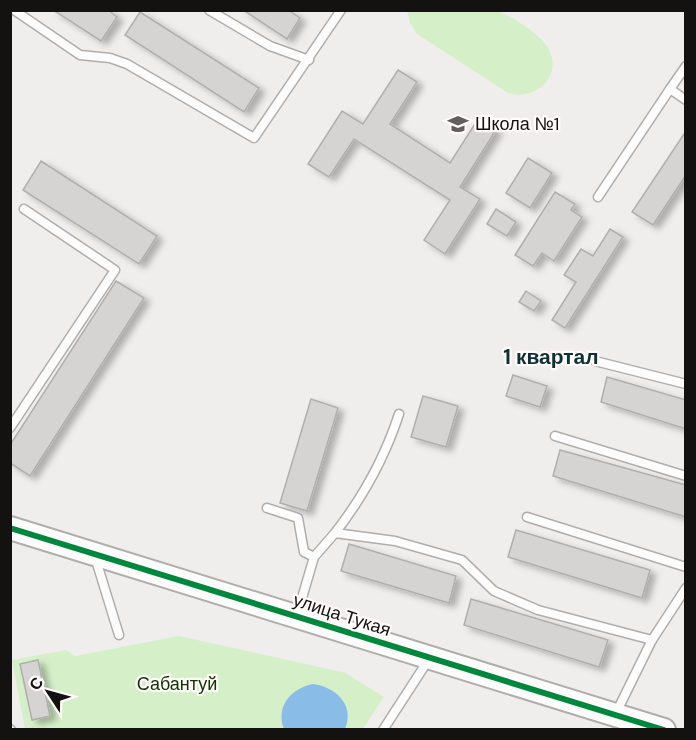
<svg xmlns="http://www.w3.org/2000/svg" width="696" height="740" viewBox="0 0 696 740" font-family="'DM Sans',sans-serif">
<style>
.green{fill:#d5f0c9}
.water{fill:#8abce8}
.building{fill:#d5d4d2;stroke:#b0afad;stroke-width:1.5;filter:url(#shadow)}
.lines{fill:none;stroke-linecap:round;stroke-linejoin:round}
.lane-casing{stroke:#afaeac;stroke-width:11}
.secondary-casing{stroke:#afaeac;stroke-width:26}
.lane{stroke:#fdfcfc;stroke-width:8}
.secondary{stroke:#fdfcfc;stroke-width:22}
.cycleway-casing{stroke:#fffcfa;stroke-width:10}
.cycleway{stroke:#00873e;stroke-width:6}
.labels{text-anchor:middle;stroke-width:4.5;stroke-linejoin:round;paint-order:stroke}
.poi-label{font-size:18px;fill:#131210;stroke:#fffcfa;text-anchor:start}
.street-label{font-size:18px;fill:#131210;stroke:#fffcfa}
.park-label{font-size:18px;fill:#103300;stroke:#fffcfa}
.quarter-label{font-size:21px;font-weight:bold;fill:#0e3135;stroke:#fffcfa}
</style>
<defs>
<filter id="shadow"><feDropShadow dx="6" dy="4" stdDeviation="3" flood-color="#0004"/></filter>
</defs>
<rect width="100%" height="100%" fill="#f0eeec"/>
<g class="green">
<path d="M407 11C420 9 490 7 500 12 514 18 540 34 548 48 564 75 536 102 508 93L417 34 410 23Z"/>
<polygon points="179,636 346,673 384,697 363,729 25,729 12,660 66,650 75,656"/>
</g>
<path class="water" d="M313 684C336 687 355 705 345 729H284C275 707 291 688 313 684Z"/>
<g class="building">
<polygon points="53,10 108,10 117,17 101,41"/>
<polygon points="243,10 288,10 300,18 287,39"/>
<polygon points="140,12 259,88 244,112 125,35"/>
<polygon points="398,70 417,82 390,124 450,163 478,119 496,130 460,187 480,199 445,254 424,240 450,200 354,139 329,177 308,164 342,111 363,124"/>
<polygon points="686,131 686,175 653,225 632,212"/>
<polygon points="528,158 552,173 530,208 506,193"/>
<polygon points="41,161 157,236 139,264 23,190"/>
<polygon points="555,192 575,204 571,210 582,217 554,261 542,253 533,266 515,255"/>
<polygon points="496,209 516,222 507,236 487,224"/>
<polygon points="610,229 623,237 565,328 552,320 576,282 564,275 581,249 593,256"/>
<polygon points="116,281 144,298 30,476 10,463 10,445"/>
<polygon points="526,291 541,301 534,311 519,302"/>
<polygon points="513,375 547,386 540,407 506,396"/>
<polygon points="607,377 686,400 686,429 601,402"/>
<polygon points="423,396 458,406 446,447 411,437"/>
<polygon points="311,399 338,408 307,511 280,503"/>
<polygon points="560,450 686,485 686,517 553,476"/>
<polygon points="516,530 650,570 642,598 508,557"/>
<polygon points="349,544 456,576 449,603 341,571"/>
<polygon points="471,599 608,640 599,667 464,625"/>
<polygon points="38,660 50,716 32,720 20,664"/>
</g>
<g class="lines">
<g class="lane-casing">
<g id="lane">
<polyline points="14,10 80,55 110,58 127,64 254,138 341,10"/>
<polyline points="209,10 270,46 309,60"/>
<polyline points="686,66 670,89 686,100"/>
<polyline points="598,197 670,89"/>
<polyline points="595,361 686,384"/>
<polyline points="10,428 115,270 24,209"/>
<polyline points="555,436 686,476"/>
<polyline points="267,508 298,518 304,552 314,557"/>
<polyline points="527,517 686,567"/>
<path d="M335 533C363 497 385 457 399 414"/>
<polyline points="95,557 119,635"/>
<polyline points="297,615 314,557 335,533 395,541 462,560 494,591 538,610 652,640 616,713"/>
<polyline points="652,640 686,588"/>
<polyline points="10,729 11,730"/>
<polyline points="383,730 429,659"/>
</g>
</g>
<g class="secondary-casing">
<polyline id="secondary" points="10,528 664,730"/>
</g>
<use href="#lane" class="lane"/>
<use href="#secondary" class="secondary"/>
<g class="cycleway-casing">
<polyline id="cycleway" points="10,528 664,730"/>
</g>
<use href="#cycleway" class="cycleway"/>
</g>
<defs>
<g id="school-bare" transform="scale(1.62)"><path d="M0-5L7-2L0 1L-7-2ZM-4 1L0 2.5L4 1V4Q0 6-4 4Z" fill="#605f5d" stroke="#fffcfa" stroke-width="2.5" paint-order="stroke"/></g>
</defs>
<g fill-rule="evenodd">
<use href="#school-bare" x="458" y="124"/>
</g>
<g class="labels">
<g class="poi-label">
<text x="475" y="130">Школа №1</text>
</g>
<g class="street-label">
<text transform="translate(342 615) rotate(18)" y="6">улица Тукая</text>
</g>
<g class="park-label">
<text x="177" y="690">Сабантуй</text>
</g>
<g class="quarter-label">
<text x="551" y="364">1 квартал</text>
</g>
</g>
<rect width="696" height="740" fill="none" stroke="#131210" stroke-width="24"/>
<g transform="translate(48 692) rotate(306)" stroke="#fffcfa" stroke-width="4.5" paint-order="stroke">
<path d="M0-4.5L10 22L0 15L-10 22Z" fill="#131210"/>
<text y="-9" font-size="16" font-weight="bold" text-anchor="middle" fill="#131210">С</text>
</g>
</svg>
